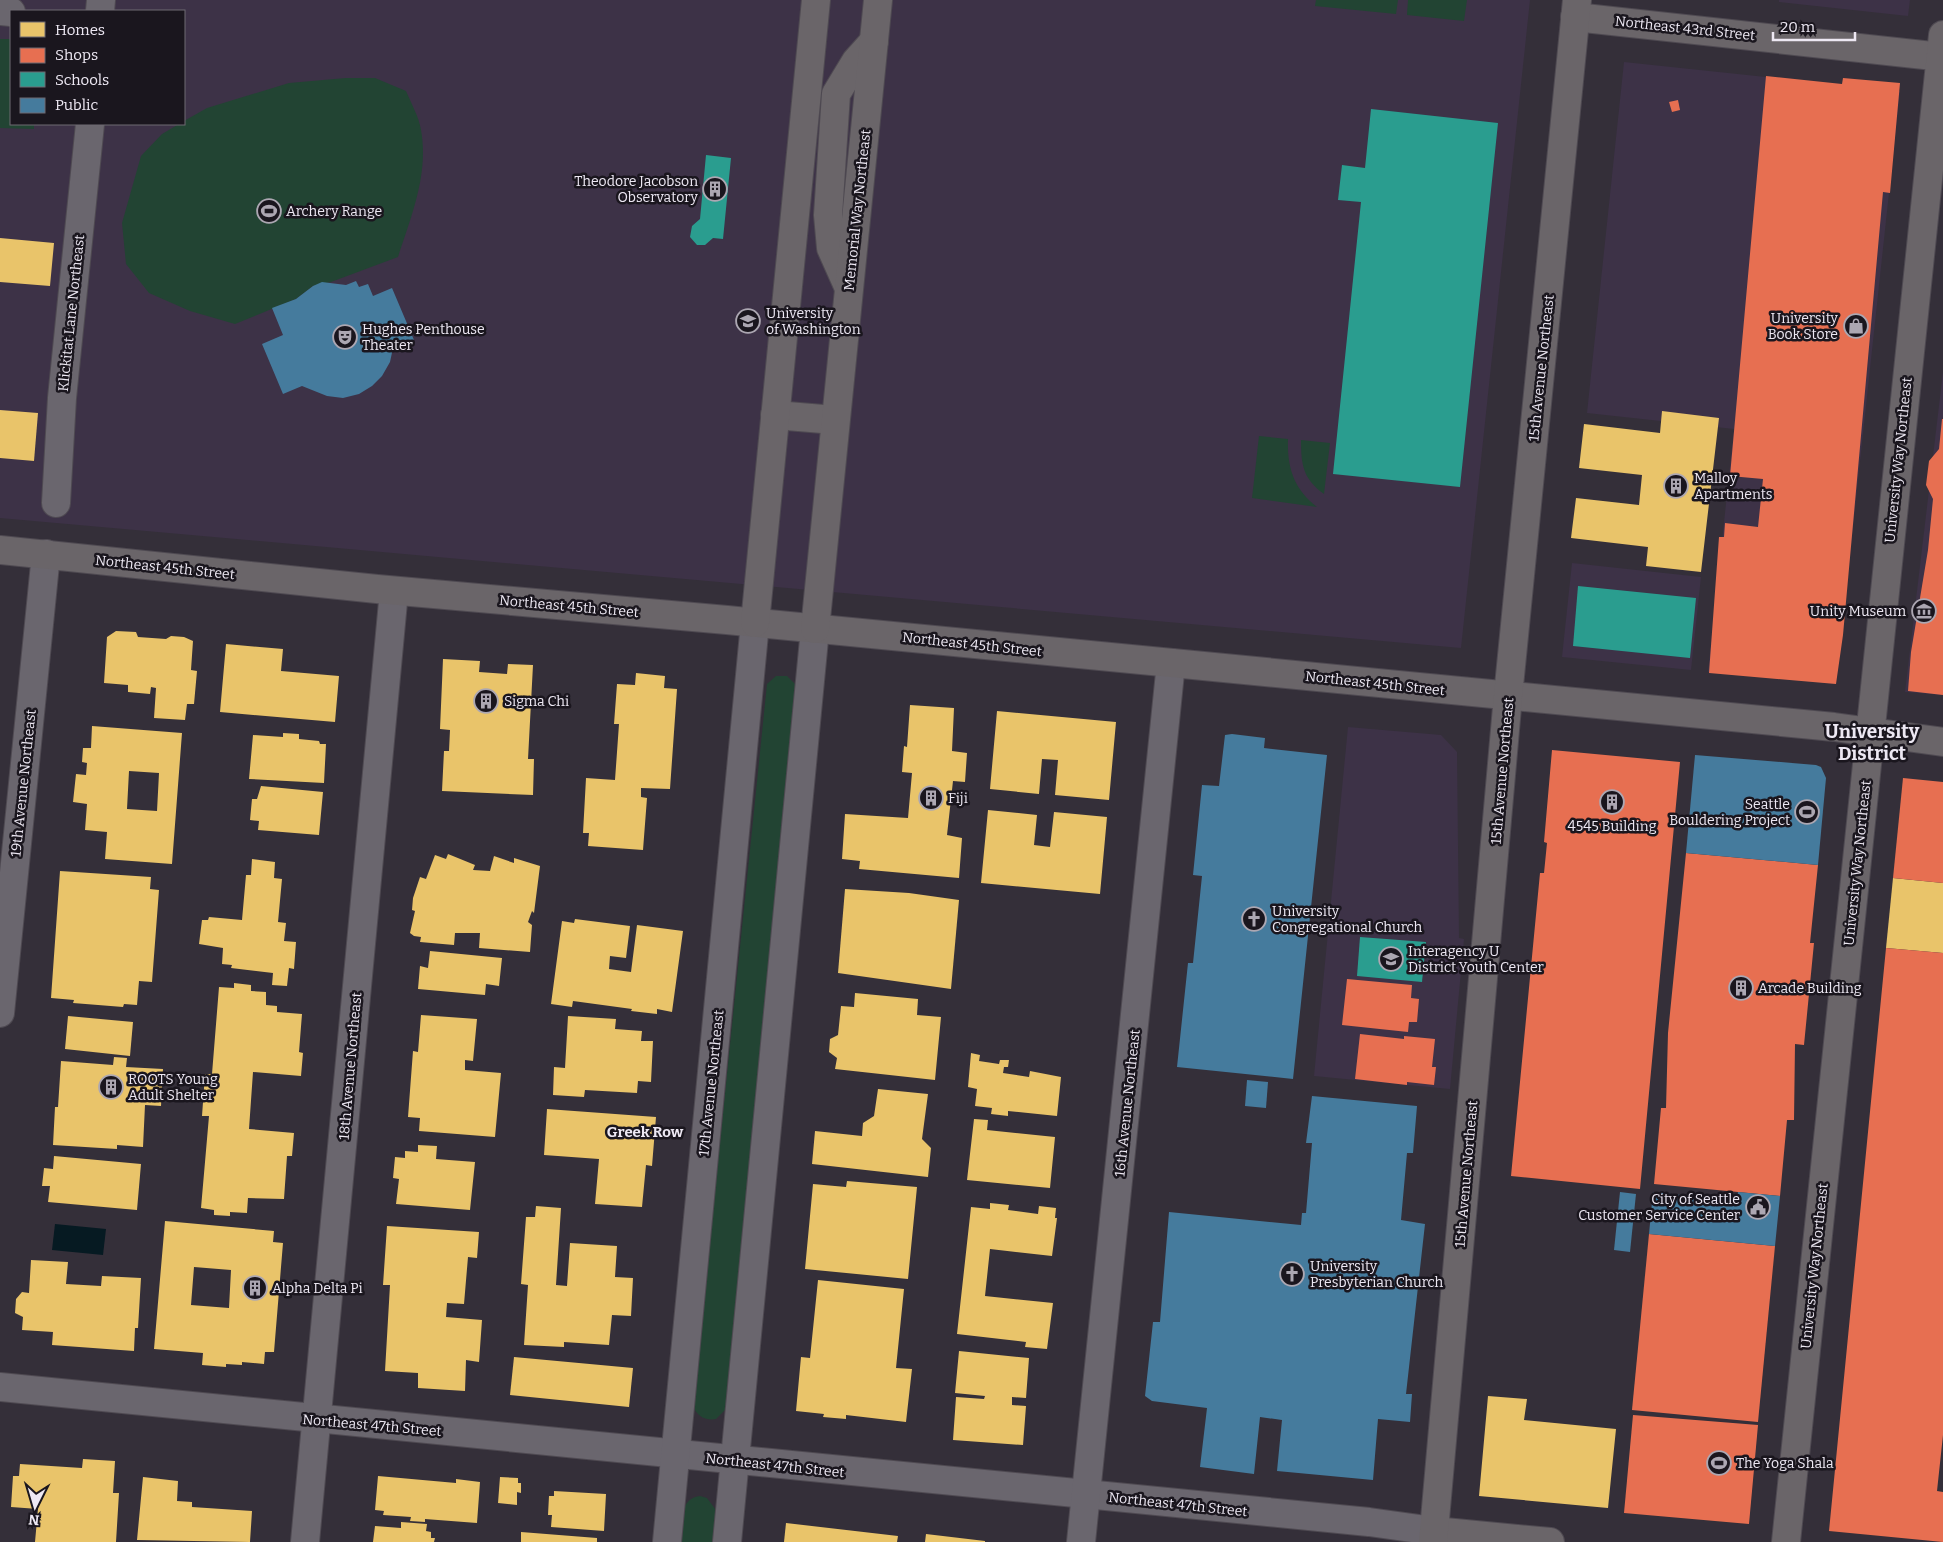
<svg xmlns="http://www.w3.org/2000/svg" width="1943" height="1542" viewBox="0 0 1943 1542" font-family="Bitter,serif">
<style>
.built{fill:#3d3247;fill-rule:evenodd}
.green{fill:#243}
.water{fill:#061a22}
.homes{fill:#e9c46a;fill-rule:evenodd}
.shops{fill:#e76f51}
.schools{fill:#2a9d8f}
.public{fill:#457b9d}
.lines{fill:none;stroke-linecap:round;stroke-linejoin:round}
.street-casing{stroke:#4f4a52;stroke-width:30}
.secondary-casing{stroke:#4f4a52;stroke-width:30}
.street{stroke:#6a666e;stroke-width:28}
.secondary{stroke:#6a6569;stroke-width:28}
.labels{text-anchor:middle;stroke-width:5;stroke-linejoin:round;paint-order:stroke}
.street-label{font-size:14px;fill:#ede8f3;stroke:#1a161e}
.poi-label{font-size:14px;fill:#ede8f3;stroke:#1a161e;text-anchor:start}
.neighbourhood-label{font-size:15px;font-weight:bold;fill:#ede8f3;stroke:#1a161e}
.district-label{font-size:19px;font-weight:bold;fill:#ede8f3;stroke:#1a161e}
</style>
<rect width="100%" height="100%" fill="#342f39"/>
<g class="built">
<path d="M0 0H1530L1461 648 0 518ZM11 11H184V124H11Z"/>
<polygon points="1779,0 1910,0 1908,16 1779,2"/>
<polygon points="1624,62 1900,91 1836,684 1708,672 1734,429 1587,413"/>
<polygon points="1943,372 1943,695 1905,692"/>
<polygon points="1572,563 1701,577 1691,670 1562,657"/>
<polygon points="1348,727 1441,735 1457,752 1459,938 1464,939 1450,1089 1314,1076"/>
</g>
<g class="green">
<polygon points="1316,0 1398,0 1396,14 1315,6"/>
<polygon points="1408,0 1467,0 1464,21 1407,15"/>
<polygon points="0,39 11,39 11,124 34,124 34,129 0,128"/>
<path d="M346 78H375L406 91C411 103 419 117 421 130 429 174 411 217 398 257L331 282 313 286 296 299 235 324 190 311 149 293 126 264 122 223 141 156 162 134 179 124H184V121L207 108 289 83Z"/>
<path d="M1259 436 1288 439C1287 468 1294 489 1317 507L1252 498Z"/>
<path d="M1301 440 1330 443 1324 494C1303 479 1301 465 1301 440Z"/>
<path d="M776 676H787L798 687 726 1409 716 1419C705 1421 697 1416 693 1406L767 684Z"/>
<path d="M700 1496 707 1498 716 1510 713 1542H680C682 1524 678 1499 700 1496Z"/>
</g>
<polygon class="water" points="55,1224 106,1229 103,1255 52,1250"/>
<g class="homes">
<polygon points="0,238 54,243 50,286 0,282"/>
<polygon points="0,410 38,413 34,461 0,458"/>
<polygon points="1662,411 1719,418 1701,572 1646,566 1648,547 1571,538 1576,498 1639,505 1642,475 1579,468 1584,424 1660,433"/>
<polygon points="116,631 136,632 138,637 166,639 171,636 184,637 193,641 191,670 197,671 194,704 187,704 185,720 154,718 156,688 151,687 150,694 128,692 128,685 104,683 107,637"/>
<polygon points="226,644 283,649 281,671 339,676 335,722 220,712"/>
<polygon points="443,659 480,661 479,672 507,674 508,664 533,665 528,759 534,759 533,795 442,791 444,751 449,751 450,730 440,729"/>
<polygon points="636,673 665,676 664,688 677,689 670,789 641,788 641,797 647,798 643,850 588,846 589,833 583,833 586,778 615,780 619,724 614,724 617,684 635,685"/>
<polygon points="910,705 954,708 952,751 967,753 965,782 953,781 947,835 962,838 959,878 859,869 860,861 842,859 845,814 908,818 912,773 902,772 904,746 907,747"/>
<polygon points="997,711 1116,722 1109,800 1055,795 1058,760 1042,759 1039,794 990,789"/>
<path d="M92 726 182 733 172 864 105 859 107 832 85 830 87 804 73 802 76 774 86 775 87 763 82 762 83 748H91ZM129 771 159 773 157 811 127 809Z"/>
<polygon points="283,733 299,734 299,739 319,741 320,744 326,744 324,783 249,779 253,735 283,737"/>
<polygon points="261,786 323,792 319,835 258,830 259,821 250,820 252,799 257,799"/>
<polygon points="988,810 1037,815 1034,845 1050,847 1054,812 1107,817 1100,894 981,883"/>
<polygon points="448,854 475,865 473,870 490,871 494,856 514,863 514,858 540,866 534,913 532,911 528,922 532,925 530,952 479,948 480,933 455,933 454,945 420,942 421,937 414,936 410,933 415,911 412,910 413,898 420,877 426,879 435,855 446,859"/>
<polygon points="252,859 275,862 274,878 282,879 278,922 286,923 284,941 296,942 294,969 289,968 287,986 272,985 273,973 231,968 232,965 222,964 223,948 199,944 202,920 208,920 209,917 242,920 246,875 251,875"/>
<polygon points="60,871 151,877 150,889 159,890 152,982 139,981 137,1005 124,1004 123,1007 73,1003 74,1000 51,998"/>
<polygon points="1893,878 1943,883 1943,953 1886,948"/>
<polygon points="845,889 909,893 959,900 951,989 838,973"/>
<polygon points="575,919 630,926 626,958 610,956 609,969 631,972 637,925 683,931 672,1012 657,1009 657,1014 631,1011 632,1009 573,1001 572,1007 551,1004 562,921 574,923"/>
<polygon points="430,951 502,958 499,986 486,984 485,995 418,989 420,966 428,968"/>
<polygon points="234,983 251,985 251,991 266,992 266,1005 277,1006 277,1012 302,1014 299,1052 303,1053 301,1076 253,1072 249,1129 294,1133 292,1156 287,1156 284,1199 248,1198 247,1213 230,1212 230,1216 214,1215 214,1210 201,1208 209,1116 202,1116 205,1074 212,1074 219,987 234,988"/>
<polygon points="855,993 918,999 917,1015 941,1017 935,1080 835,1069 837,1058 829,1052 830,1039 838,1035 841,1006 854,1007"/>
<polygon points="421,1015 477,1019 473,1061 465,1060 465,1070 501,1073 495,1137 419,1131 420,1118 408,1117 413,1051 418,1052"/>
<polygon points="68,1016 133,1022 130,1056 65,1049"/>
<polygon points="568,1016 616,1019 615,1029 642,1031 641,1041 653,1041 651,1082 638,1081 637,1093 585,1090 584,1097 553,1095 554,1067 565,1068"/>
<polygon points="971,1053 980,1055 979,1061 999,1064 1000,1060 1009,1060 1008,1067 1004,1067 1003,1073 1029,1077 1030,1071 1061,1077 1057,1116 1008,1111 1008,1116 991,1114 992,1108 975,1106 977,1089 968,1087"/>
<polygon points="114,1057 127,1058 126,1067 163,1069 161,1106 145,1105 143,1147 117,1145 117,1149 53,1145 55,1107 58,1107 61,1061 113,1065"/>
<polygon points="878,1089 928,1094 922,1139 931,1148 928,1177 812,1164 815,1131 862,1136 863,1123 874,1116"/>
<polygon points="547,1109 656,1117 652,1166 646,1165 642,1207 595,1204 599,1159 544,1155"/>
<polygon points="974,1119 988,1120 987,1130 1055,1137 1050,1188 967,1180"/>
<polygon points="418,1145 437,1146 436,1159 475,1162 470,1210 396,1204 399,1179 393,1178 395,1157 405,1158 405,1151 418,1152"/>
<polygon points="54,1156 141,1164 137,1210 48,1202 50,1186 42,1186 44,1168 53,1169"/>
<polygon points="847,1181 917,1187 908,1279 805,1269 813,1184 846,1187"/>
<polygon points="990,1203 1009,1205 1008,1210 1038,1214 1039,1206 1056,1208 1055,1218 1057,1218 1052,1256 990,1249 985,1296 1053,1303 1047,1349 1025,1347 1026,1342 957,1334 971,1207 990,1209"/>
<polygon points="536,1206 561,1208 556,1285 567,1286 570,1243 617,1246 615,1277 633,1278 631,1316 612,1315 609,1345 564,1342 564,1347 524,1345 528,1285 521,1284 526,1217 535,1217"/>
<path d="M165 1221 274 1231 273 1242 283 1243 274 1352H265L264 1364 242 1362V1365L226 1364V1367L202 1365 203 1353 154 1349ZM194 1267 231 1270 229 1308 191 1305Z"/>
<polygon points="387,1226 479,1232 477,1258 468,1257 464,1304 447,1303 446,1317 482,1320 479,1362 466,1360 465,1391 418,1388 418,1373 385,1371 390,1285 383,1285"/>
<polygon points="31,1260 68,1262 66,1284 101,1286 102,1276 141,1278 138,1328 135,1328 134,1351 52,1345 53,1332 22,1330 23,1317 15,1313 16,1299 22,1292 29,1293"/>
<polygon points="818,1280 904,1289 896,1368 912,1369 906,1422 846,1415 846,1419 823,1417 824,1414 796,1411 801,1357 810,1358"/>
<polygon points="959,1351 1029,1358 1026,1398 1012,1397 1012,1405 1026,1406 1023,1445 953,1440 956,1397 984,1399 985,1396 955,1393"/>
<polygon points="514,1357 633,1368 629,1407 510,1395"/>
<polygon points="1488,1396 1527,1399 1524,1420 1616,1429 1608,1508 1479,1496"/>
<polygon points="83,1459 115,1461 113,1493 119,1493 116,1542 35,1542 38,1509 11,1507 13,1476 19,1476 20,1464 82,1468"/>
<polygon points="378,1476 456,1483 456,1479 480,1482 477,1523 425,1519 425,1522 410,1521 411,1517 383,1515 384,1511 375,1510"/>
<polygon points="143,1477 178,1481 177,1501 192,1502 192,1507 252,1511 250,1542 137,1540"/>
<polygon points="500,1477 518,1478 518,1483 521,1483 521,1493 517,1492 517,1505 498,1503"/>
<polygon points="554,1491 606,1494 604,1531 551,1527 552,1515 548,1515 549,1496 554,1496"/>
<polygon points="401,1522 427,1524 426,1531 431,1532 431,1538 435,1538 434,1542 373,1542 375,1526 401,1528"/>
<polygon points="786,1523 898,1536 897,1542 784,1542"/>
<polygon points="521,1532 597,1538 597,1542 521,1542"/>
<polygon points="926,1534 985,1541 985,1542 925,1542"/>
</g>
<g class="shops">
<polygon points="1766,76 1842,84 1843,78 1900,83 1890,193 1883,192 1843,635 1836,684 1709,673 1719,537 1724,537 1725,523 1758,527 1763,479 1730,476"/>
<polygon points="1678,100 1680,110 1672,112 1669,102"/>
<polygon points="1942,419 1943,419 1943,695 1908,691 1911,652 1928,550 1933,499 1926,485 1929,461 1939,449"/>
<polygon points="1552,750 1680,762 1640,1189 1511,1176 1540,873 1544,873 1547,843 1544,842"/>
<polygon points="1903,778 1943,782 1943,883 1893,878"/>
<polygon points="1686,853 1818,865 1810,943 1814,943 1804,1045 1795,1044 1794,1120 1787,1120 1780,1196 1654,1184 1661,1108 1666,1108 1668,1033"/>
<polygon points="1886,948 1943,953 1943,1435 1937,1491 1943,1492 1943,1542 1829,1531"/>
<polygon points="1347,979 1412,985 1411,998 1419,999 1417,1022 1409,1022 1408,1032 1342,1025"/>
<polygon points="1360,1034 1404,1039 1404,1036 1435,1039 1432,1067 1436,1067 1434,1085 1407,1082 1407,1085 1355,1079"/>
<polygon points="1649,1234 1775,1246 1758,1422 1632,1410"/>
<polygon points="1633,1415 1758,1425 1749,1524 1624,1513"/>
</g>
<g class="schools">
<polygon points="1371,109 1498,123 1460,487 1333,474 1361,202 1338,200 1342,165 1365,168"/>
<polygon points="706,155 731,158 723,239 713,238 705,245 697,245 690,237 692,226 700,219"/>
<polygon points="1578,586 1696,598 1690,658 1573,646"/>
<polygon points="1360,937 1426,942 1422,982 1357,976"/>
</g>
<g class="public">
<polygon points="356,281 359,287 368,284 373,296 392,288 414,340 393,348 390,362 382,376 372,386 359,394 343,398 327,396 302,386 283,394 262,344 283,335 272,308 296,299 313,286 322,282 346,285"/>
<polygon points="1232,734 1265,738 1264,748 1327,755 1293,1079 1177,1067 1188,963 1193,963 1202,876 1193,875 1202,785 1219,786 1225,735"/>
<polygon points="1695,755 1816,765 1821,767 1826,778 1818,865 1686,853"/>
<polygon points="1247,1080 1268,1082 1266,1108 1245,1106"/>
<polygon points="1312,1096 1417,1106 1413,1153 1407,1153 1401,1220 1425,1224 1406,1394 1412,1394 1410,1422 1378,1419 1373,1480 1277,1471 1282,1420 1260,1417 1254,1474 1200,1467 1207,1408 1152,1401 1145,1396 1153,1322 1160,1322 1169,1212 1301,1225 1302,1213 1306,1213 1312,1143 1306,1143"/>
<polygon points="1620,1192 1636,1194 1630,1252 1614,1250"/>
<polygon points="1653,1192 1737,1201 1738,1192 1780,1196 1775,1246 1649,1234"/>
</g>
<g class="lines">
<g class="street-casing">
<g id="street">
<polyline points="0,11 11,12"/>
<polyline points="100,11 101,0"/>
<polyline points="56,503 62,398 90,124"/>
<polyline points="0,1013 46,554"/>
<polyline points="0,1387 1369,1522 1434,1531"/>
<polyline points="305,1542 394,591"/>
<polyline points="667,1542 755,623"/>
<polyline points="727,1542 815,629"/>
<polyline points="1081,1542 1171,663"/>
</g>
</g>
<g class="secondary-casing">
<g id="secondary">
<polyline points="1575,17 1943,57"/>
<polyline points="848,286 831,248 828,215 836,94 856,61 874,41"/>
<polyline points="775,415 835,420"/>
<polyline points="0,550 377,589 727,620 1834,727 1943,742"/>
<polyline points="755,623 816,0"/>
<polyline points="815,629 878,0"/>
<polyline points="1434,1531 1550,1542"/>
<polyline points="1433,1542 1508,696 1577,0"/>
<polyline points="1786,1542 1943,35"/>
</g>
</g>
<use href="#street" class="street"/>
<use href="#secondary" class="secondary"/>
</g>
<defs>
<g id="building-ring" transform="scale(1.25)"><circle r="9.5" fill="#1a161e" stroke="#aca7b2" stroke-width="1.5"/><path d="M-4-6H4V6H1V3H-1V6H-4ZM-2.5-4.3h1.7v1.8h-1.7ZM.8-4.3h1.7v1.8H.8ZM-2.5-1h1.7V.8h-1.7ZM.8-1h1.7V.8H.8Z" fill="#aca7b2"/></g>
<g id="stadium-ring" transform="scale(1.25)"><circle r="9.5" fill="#1a161e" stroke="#aca7b2" stroke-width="1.5"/><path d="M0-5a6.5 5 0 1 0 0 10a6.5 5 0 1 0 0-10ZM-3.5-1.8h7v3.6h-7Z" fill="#aca7b2"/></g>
<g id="university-ring" transform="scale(1.25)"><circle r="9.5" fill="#1a161e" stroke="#aca7b2" stroke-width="1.5"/><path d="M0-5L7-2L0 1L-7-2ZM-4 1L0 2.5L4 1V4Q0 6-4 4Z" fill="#aca7b2"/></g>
<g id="shop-ring" transform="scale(1.25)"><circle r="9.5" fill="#1a161e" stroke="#aca7b2" stroke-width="1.5"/><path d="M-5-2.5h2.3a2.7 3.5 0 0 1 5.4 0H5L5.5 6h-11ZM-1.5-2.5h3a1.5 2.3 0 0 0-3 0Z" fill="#aca7b2"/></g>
<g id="theatre-ring" transform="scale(1.25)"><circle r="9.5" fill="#1a161e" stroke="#aca7b2" stroke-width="1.5"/><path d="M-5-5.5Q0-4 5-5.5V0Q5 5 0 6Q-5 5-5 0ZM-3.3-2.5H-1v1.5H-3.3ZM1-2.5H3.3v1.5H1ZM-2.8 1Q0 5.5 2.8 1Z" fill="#aca7b2"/></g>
<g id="museum-ring" transform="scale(1.25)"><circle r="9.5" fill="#1a161e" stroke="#aca7b2" stroke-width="1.5"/><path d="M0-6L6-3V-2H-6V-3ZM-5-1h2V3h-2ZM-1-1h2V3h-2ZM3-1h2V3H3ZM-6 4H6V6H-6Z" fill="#aca7b2"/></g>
<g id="church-ring" transform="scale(1.25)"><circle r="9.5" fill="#1a161e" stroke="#aca7b2" stroke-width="1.5"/><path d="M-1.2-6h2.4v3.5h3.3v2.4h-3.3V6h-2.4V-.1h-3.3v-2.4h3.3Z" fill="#aca7b2"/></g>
<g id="school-ring" transform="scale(1.25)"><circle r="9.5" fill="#1a161e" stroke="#aca7b2" stroke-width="1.5"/><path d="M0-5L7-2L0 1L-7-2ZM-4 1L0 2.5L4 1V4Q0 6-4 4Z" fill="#aca7b2"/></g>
<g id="civic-ring" transform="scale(1.25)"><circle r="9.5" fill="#1a161e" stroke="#aca7b2" stroke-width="1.5"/><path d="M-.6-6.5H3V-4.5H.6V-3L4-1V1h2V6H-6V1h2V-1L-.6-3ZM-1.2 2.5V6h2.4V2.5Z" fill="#aca7b2"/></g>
</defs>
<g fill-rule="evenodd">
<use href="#building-ring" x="715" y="189"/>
<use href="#stadium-ring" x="269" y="211"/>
<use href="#university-ring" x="748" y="321"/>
<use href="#shop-ring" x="1856" y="326"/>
<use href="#theatre-ring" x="345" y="337"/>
<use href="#building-ring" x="1676" y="486"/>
<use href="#museum-ring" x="1924" y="611"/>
<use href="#building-ring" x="486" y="701"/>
<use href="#building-ring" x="931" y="798"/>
<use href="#building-ring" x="1612" y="802"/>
<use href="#stadium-ring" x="1807" y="812"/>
<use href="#church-ring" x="1254" y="919"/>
<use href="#school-ring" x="1391" y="959"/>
<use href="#building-ring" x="1741" y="988"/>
<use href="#building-ring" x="111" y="1087"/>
<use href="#civic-ring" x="1758" y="1207"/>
<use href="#church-ring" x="1292" y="1274"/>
<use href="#building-ring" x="255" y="1288"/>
<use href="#stadium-ring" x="1719" y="1463"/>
</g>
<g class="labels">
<g class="street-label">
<text transform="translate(1685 28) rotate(6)" y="5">Northeast 43rd Street</text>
<text transform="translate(857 210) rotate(-84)" y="5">Memorial Way Northeast</text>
<text transform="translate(71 313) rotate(-84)" y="5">Klickitat Lane Northeast</text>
<text transform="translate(1541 368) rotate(-84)" y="5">15th Avenue Northeast</text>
<text transform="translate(1898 460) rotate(-84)" y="5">University Way Northeast</text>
<text transform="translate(165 567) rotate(6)" y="5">Northeast 45th Street</text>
<text transform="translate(569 606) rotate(5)" y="5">Northeast 45th Street</text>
<text transform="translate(972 644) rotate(6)" y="5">Northeast 45th Street</text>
<text transform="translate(1375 683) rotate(6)" y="5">Northeast 45th Street</text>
<text transform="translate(1502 771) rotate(-85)" y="5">15th Avenue Northeast</text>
<text transform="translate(23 783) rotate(-84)" y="5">19th Avenue Northeast</text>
<text transform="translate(1857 863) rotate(-84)" y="5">University Way Northeast</text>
<text transform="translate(350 1066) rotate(-85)" y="5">18th Avenue Northeast</text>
<text transform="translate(711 1083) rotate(-84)" y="5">17th Avenue Northeast</text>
<text transform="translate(1127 1103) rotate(-84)" y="5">16th Avenue Northeast</text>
<text transform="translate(1466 1174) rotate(-85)" y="5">15th Avenue Northeast</text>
<text transform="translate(1814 1266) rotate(-84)" y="5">University Way Northeast</text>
<text transform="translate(372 1425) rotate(5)" y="5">Northeast 47th Street</text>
<text transform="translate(775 1465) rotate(6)" y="5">Northeast 47th Street</text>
<text transform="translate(1178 1504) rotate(6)" y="5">Northeast 47th Street</text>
</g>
<g class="poi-label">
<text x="698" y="186" text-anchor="end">Theodore Jacobson<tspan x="698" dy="16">Observatory</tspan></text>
<text x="286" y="216">Archery Range</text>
<text x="766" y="318">University<tspan x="766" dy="16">of Washington</tspan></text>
<text x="1838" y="323" text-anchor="end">University<tspan x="1838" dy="16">Book Store</tspan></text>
<text x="362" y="334">Hughes Penthouse<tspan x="362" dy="16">Theater</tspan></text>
<text x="1694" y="483">Malloy<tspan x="1694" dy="16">Apartments</tspan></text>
<text x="1906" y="616" text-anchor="end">Unity Museum</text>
<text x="504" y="706">Sigma Chi</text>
<text x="948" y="803">Fiji</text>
<text x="1790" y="809" text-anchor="end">Seattle<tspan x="1790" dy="16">Bouldering Project</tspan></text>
<text x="1612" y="831" text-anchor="middle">4545 Building</text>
<text x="1272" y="916">University<tspan x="1272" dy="16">Congregational Church</tspan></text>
<text x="1408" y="956">Interagency U<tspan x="1408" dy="16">District Youth Center</tspan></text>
<text x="1758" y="993">Arcade Building</text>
<text x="128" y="1084">ROOTS Young<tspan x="128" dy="16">Adult Shelter</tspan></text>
<text x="1740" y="1204" text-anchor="end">City of Seattle<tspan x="1740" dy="16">Customer Service Center</tspan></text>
<text x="1310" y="1271">University<tspan x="1310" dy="16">Presbyterian Church</tspan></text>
<text x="272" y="1293">Alpha Delta Pi</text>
<text x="1736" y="1468">The Yoga Shala</text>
</g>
<g class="neighbourhood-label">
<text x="645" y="1137">Greek Row</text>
</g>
<g class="district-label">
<text x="1872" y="738">University<tspan x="1872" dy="22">District</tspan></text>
</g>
</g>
<rect x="10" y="10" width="175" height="115" fill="#1a161e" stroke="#6e6a73"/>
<rect x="20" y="22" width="25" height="15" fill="#e9c46a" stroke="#6e6a73"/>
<text x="55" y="35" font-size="15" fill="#ede8f3">Homes</text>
<rect x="20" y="48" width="25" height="15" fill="#e76f51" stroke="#6e6a73"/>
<text x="55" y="60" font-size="15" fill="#ede8f3">Shops</text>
<rect x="20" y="72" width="25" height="15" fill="#2a9d8f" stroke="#6e6a73"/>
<text x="55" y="85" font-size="15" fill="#ede8f3">Schools</text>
<rect x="20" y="98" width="25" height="15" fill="#457b9d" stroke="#6e6a73"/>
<text x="55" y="110" font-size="15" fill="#ede8f3">Public</text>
<g transform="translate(35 1507) rotate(185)" stroke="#1a161e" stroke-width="4" paint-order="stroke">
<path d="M0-4L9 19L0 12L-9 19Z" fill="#ede8f3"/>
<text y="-8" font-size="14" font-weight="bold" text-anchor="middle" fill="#ede8f3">N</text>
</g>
<path d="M1773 32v8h82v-8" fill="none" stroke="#ede8f3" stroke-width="2.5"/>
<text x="1780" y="32" font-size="15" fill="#ede8f3" stroke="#1a161e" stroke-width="4" paint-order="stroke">20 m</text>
</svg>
